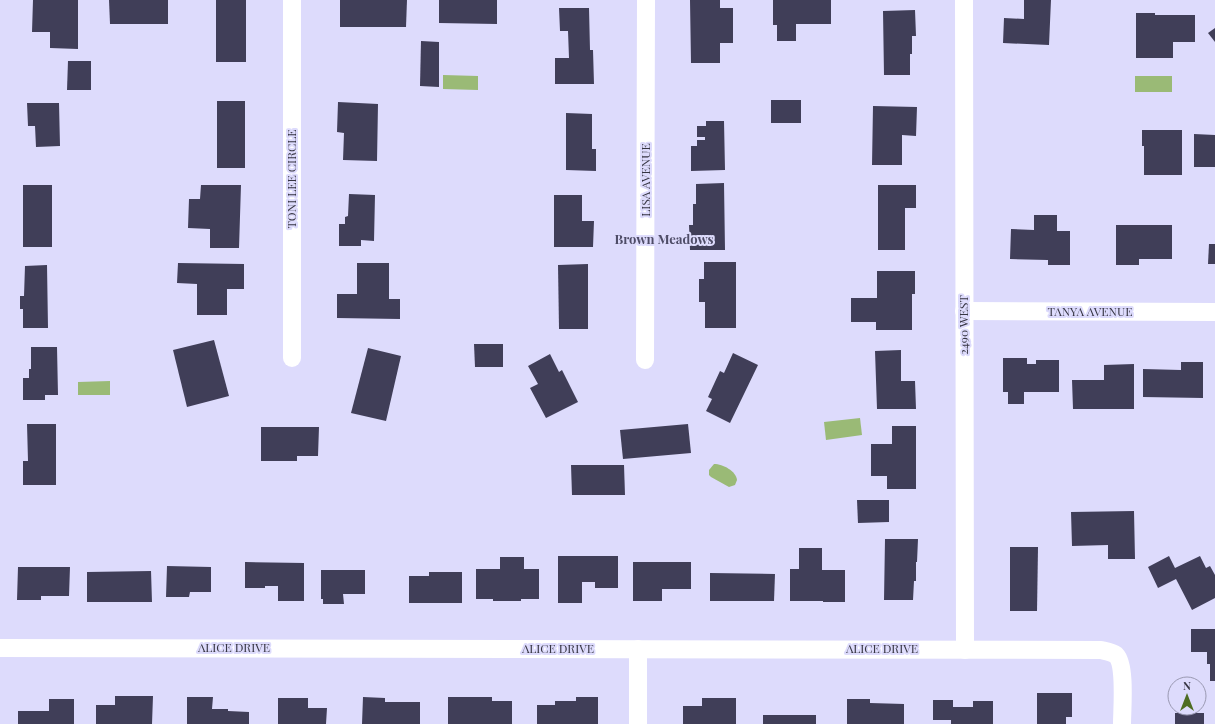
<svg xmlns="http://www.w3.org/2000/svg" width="1215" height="724" viewBox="0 0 1215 724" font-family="'Playfair Display',serif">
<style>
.water{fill:#9aba76}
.building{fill:#403e58}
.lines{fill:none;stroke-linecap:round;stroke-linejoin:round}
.street{stroke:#fff;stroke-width:18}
.labels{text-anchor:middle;stroke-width:4;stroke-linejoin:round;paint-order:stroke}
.street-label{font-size:12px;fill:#363542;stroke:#dddbfc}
.neighbourhood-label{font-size:13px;font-weight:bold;fill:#4e4c67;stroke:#dddbfc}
</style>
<rect width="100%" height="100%" fill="#dddbfc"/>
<g class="water">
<polygon points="443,75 478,76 478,90 443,89"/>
<rect x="1135" y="76" width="37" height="16"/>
<polygon points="110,381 110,395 78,395 78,382"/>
<polygon points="860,418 862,435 826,440 824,422"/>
<path d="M714 464C723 464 736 471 737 480L735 485 729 487 711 477 709 475V470Z"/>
</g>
<g class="building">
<polygon points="33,0 78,0 78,49 50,48 50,32 32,32"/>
<polygon points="109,0 168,0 168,24 110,24"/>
<rect x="216" y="0" width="30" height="62"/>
<polygon points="340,0 407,0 406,27 340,27"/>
<polygon points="439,0 497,0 497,24 439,23"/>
<polygon points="690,0 720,0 720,8 733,8 733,43 720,43 720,63 691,63"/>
<polygon points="773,0 831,0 831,24 796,24 796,41 777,41 777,25 773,25"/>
<polygon points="1024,0 1051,0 1049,45 1003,43 1004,18 1024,19"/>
<polygon points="559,8 589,8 590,50 593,50 594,84 555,84 555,58 569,58 568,31 560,31"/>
<polygon points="915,10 916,36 912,36 912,54 910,54 910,75 884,75 883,11"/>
<polygon points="1136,13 1155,13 1155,15 1195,15 1195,42 1173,42 1173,58 1136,58"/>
<polygon points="1215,28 1215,42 1208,33"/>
<polygon points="421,41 439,42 439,87 420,86"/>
<polygon points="68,61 91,61 91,90 67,90"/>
<rect x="771" y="100" width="30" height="23"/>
<rect x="217" y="101" width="28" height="67"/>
<polygon points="338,102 378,104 377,161 343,160 344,133 337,132"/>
<polygon points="27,103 59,103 60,146 36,147 35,126 28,126"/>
<polygon points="873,106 917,107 916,136 902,135 902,165 872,165"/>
<polygon points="566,113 592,114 592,149 596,149 596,171 566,170"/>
<polygon points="706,121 724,121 725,170 691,171 691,146 697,146 697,140 705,140 705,137 697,137 697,126 706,126"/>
<polygon points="1142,130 1182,130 1182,175 1144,175 1144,146 1142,146"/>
<polygon points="1194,134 1215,135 1215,167 1194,167"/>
<polygon points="724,183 725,250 690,250 689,225 693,225 693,204 696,204 696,184"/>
<rect x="23" y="185" width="29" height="62"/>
<polygon points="201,185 241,185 239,248 210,248 210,229 188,228 189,199 200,199"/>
<polygon points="878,185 916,185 916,208 905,208 905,250 878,250"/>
<polygon points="349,194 375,195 374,241 361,240 361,246 339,246 339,224 345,224 345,217 348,216"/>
<polygon points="554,195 582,195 582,221 594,221 593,247 554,247"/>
<polygon points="1034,215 1057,215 1057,231 1070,231 1070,265 1048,265 1048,260 1010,259 1011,229 1034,230"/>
<polygon points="1116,225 1172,225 1172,259 1139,259 1139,265 1116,265"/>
<polygon points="1209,244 1215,244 1215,264 1208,264"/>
<polygon points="704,262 736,262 736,328 705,328 705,302 699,302 699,279 704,279"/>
<polygon points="178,263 244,264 244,289 227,289 227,315 197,315 197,284 177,283"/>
<polygon points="357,263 389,263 389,299 400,299 400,319 337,318 337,294 357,294"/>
<polygon points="588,264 588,329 559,329 558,265"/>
<polygon points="47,265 48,328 23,328 23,309 20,309 20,296 24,296 25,266"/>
<polygon points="877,271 915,271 915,294 912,294 912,330 876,330 876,322 851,322 851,298 877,298"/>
<polygon points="214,340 229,396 187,407 173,350"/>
<polygon points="474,344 503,344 503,367 475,367"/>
<polygon points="31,347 57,347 58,395 45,395 45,400 23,400 23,378 29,378 29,369 31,369"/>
<polygon points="368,348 401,356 386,421 351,413"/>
<polygon points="901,350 901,381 915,381 916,409 877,409 875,351"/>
<polygon points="733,353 758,365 730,423 706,411 712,399 708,397 720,371 724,373"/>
<polygon points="550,354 559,372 562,370 578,402 546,418 530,388 538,384 528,366"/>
<polygon points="1003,358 1027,358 1027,364 1036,364 1036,360 1059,360 1059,392 1024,392 1024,404 1008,404 1008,392 1003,392"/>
<polygon points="1181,362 1203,362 1203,398 1143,397 1143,369 1181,370"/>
<polygon points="1134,364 1134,409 1073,409 1072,380 1104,380 1104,365"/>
<polygon points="27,424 56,424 56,485 23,485 23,461 28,461"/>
<polygon points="688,424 691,453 623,459 620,430"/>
<polygon points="892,426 916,426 916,489 887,489 887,476 871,476 871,444 892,444"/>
<polygon points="261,427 319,427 318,456 297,456 297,461 261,461"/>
<polygon points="571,465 624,465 625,495 572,495"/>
<polygon points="857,500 889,500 889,522 858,523"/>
<polygon points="1134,511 1135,559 1108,559 1108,545 1072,546 1071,512"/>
<polygon points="885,539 918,539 917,562 916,562 916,581 914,581 913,600 884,600"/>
<polygon points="1010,547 1038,547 1037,611 1010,611"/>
<polygon points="799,548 822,548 822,570 845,570 845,602 823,602 823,601 790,601 790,569 799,569"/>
<polygon points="558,556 618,556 618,588 595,588 595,582 582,582 582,603 558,603"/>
<polygon points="1169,556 1175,568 1200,556 1206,568 1210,566 1215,575 1215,598 1192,610 1176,579 1158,588 1148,567"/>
<polygon points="500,557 524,557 524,569 539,569 539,599 521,599 521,601 493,601 493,599 476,599 476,569 500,569"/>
<polygon points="245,562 304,563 304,601 278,601 278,586 265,586 265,588 245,588"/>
<polygon points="633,562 691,562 691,589 662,589 662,601 633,601"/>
<polygon points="167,566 211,567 211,592 190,592 189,597 166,597"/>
<polygon points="18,567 70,567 69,596 41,596 41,600 17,600"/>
<polygon points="321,570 365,570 365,594 343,594 344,604 323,604 323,599 321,599"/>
<polygon points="151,571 152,602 87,602 87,572"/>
<polygon points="429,572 462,572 462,603 409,603 409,576 429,576"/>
<polygon points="710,573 775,574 774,601 710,601"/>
<polygon points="1191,629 1215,629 1215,681 1210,681 1210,664 1207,664 1207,652 1191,652"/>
<polygon points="1037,693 1072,693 1072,717 1066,717 1066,724 1037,724"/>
<polygon points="115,696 153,696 152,724 96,724 96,705 115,705"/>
<polygon points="187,697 213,697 212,709 228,709 228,711 249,712 249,724 187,724"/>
<polygon points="363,697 385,698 385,702 420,702 420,724 362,724"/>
<polygon points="448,697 492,697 492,701 512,701 512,724 448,724"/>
<polygon points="576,697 598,697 598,724 537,724 537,705 555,705 555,701 576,701"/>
<polygon points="278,698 308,698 308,708 327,708 326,724 278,724"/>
<polygon points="702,698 736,698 736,724 683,724 683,706 702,706"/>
<polygon points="49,699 74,699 74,724 18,724 18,711 49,711"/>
<polygon points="847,699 870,699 870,703 904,704 904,724 847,724"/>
<polygon points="933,700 953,700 953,707 973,707 973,701 993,701 993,724 951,724 951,720 933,720"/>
<rect x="1175" y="713" width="29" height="11"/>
<rect x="763" y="715" width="53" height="9"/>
</g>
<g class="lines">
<g class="street">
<polyline points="292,0 292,358"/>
<polyline points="964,0 965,650"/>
<polyline points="964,311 1215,312"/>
<polyline points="645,360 646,0"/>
<path d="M0 648 1101 650C1105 651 1112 652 1116 655 1126 665 1122 710 1122 724"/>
<polyline points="638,724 638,649"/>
</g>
</g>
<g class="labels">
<g class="street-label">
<text transform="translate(292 179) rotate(-90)" y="4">TONI LEE CIRCLE</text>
<text transform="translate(646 180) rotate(-90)" y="4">LISA AVENUE</text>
<text x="1090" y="316">TANYA AVENUE</text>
<text transform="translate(964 325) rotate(-90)" y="4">2490 WEST</text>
<text x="234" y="652">ALICE DRIVE</text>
<text x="558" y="653">ALICE DRIVE</text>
<text x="882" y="653">ALICE DRIVE</text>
</g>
<g class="neighbourhood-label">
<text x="664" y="244">Brown Meadows</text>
</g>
</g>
<g transform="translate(1187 696)"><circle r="19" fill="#dddbfc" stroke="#9a99b2"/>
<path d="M0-3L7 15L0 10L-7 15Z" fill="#4e6d23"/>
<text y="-6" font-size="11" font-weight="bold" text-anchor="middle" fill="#363542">N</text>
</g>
</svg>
